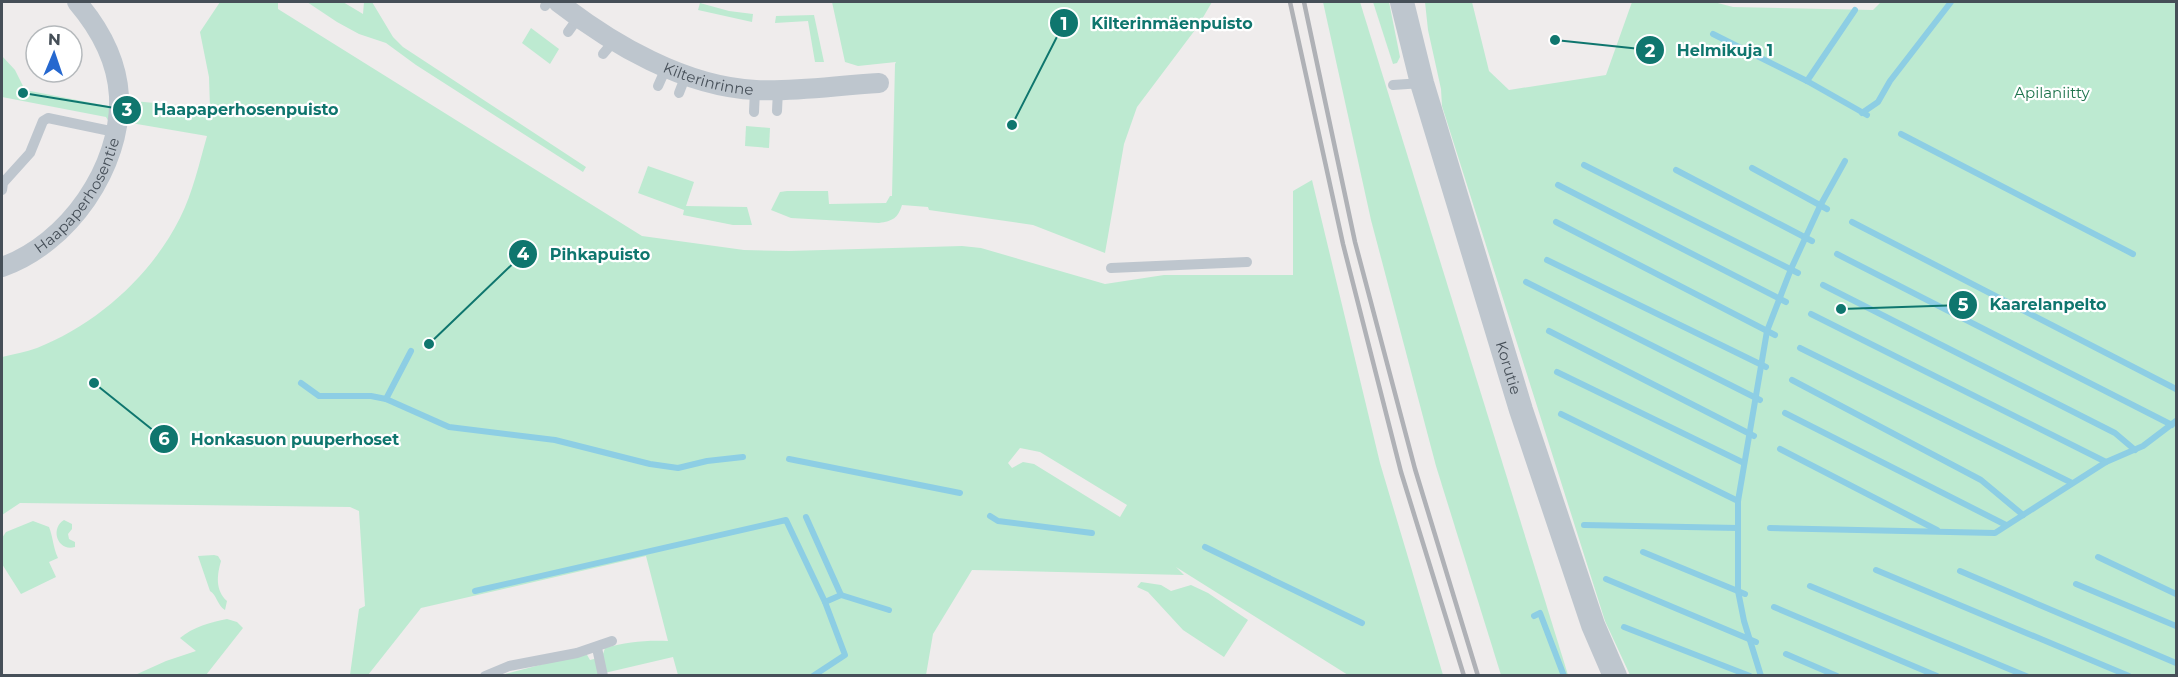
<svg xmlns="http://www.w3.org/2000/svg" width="2178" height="677" viewBox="0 0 2178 677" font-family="Montserrat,sans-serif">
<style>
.green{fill:#bdead1;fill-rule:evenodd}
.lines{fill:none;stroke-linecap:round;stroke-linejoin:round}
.stream{stroke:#8dcee4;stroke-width:6}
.service{stroke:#bec6ce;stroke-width:10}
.minor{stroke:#bec6ce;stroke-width:20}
.tertiary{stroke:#bec6ce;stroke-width:24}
.rail{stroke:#afb1b6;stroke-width:4.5}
.labels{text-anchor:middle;stroke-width:4.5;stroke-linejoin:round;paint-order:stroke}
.street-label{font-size:15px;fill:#464f58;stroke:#fff}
.park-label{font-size:15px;fill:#1d734c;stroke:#fff}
.leader{fill:none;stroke:#0f766e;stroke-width:2}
.callout-dot{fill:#0f766e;stroke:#fff;stroke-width:2}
.mark-label{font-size:18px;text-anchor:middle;font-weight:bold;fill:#fff}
.callout-label{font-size:16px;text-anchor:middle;font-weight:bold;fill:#0f766e;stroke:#fff;stroke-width:4.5;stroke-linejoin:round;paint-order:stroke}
</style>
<rect width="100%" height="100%" fill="#efecec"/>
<g class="green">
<path d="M220 2H278V9L642 236 744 250 789 251 962 246 981 248 1105 284 1164 275H1293V191L1312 180 1380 463 1443 675H1348L1176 567 1184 575 972 570 933 634 926 675H678L673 657 596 675H501L586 653 590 660 602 657 605 648C626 642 646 640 668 641L646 556 421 608 368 675H350L359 609 365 606 359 511 350 507 20 503 2 515V357C13 354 26 352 37 348 97 324 151 276 180 218 193 192 199 164 207 136L131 123 133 101 210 108 209 77 200 32ZM1020 448 1040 452 1127 505 1120 517 1034 464 1023 462 1012 468 1008 463Z"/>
<polygon points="307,2 343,2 363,14 364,2 372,2 393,37 403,47 586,167 583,172 416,65 386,43 359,34 337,22"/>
<path d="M832 2H1212L1198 26 1137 107 1124 144 1105 253 1033 225 929 210 928 207 902 205C898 218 893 221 879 223L791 218 771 210 780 192 787 191H828L829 204 886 203 890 196H892L895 64 896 62 858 66 845 62Z"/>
<polygon points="1323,2 1360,2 1568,675 1501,675 1436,466 1371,220"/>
<polygon points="1373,2 1389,2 1400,57 1397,63 1393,64"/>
<polygon points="1425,2 1472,2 1489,71 1509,90 1606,75 1632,2 1714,2 1733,7 1873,10 1881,2 2176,2 2176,675 1630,675 1605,621 1442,106 1441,89 1428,30"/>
<polygon points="700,3 729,11 753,14 752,22 698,10"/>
<polygon points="814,15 824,62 815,62 808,21 775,23 776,16"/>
<polygon points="531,28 559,49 550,64 522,43"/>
<polygon points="2,56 15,70 25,90 108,106 118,113 115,132 106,117 2,97"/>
<polygon points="746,126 770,128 769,148 745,146"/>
<polygon points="648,166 694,182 686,206 747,207 752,225 733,225 683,215 684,210 638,193"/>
<path d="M64 520 72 524V529L68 534 69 539 75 542V547C57 552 50 528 64 520Z"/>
<path d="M33 521 49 527C53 537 53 547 58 558L49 562 56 577 21 594 2 564V538L6 532Z"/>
<path d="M214 555 218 556 221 561C217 575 215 590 227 601L225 610C217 605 217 595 210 591L198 556Z"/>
<polygon points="1141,582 1161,585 1171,591 1191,585 1208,593 1248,620 1224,657 1183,630 1148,592 1137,587"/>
<path d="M227 619 237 622 243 628 206 675H135L166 661 196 651 180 638C193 627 211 622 227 619Z"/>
</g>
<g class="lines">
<g class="stream">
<polyline points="1713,34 1807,81 1867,115"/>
<polyline points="1807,81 1855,10"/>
<polyline points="1862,113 1878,102 1890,81 1951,2"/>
<polyline points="1901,134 2133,254"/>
<polyline points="1584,165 1798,273"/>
<polyline points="1752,168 1827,209"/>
<polyline points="1676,170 1812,241"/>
<polyline points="1558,185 1786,302"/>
<polyline points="1556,222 1775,335"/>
<polyline points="1852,222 2176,389"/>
<polyline points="1837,254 2172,425"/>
<polyline points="1547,260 1766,367"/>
<polyline points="1526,282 1760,400"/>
<polyline points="1823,285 2115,433 2135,450"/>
<polyline points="1811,314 2106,462"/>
<polyline points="1549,331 1754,436"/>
<polyline points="1800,348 2072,483"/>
<polyline points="1557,372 1744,463"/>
<polyline points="1792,380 1981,480 2023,515"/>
<polyline points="301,383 319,396 371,396 386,399 449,427 555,440 650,464 678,468 707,461 743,457"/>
<polyline points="386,399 411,351"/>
<polyline points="1785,413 2006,525"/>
<polyline points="1561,414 1738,501"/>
<polyline points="1780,449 1937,530"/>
<polyline points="789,459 960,493"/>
<polyline points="990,516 998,521 1092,533"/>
<polyline points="806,517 841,595"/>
<polyline points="1584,525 1738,528"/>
<polyline points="1770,528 1995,533 2106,462 2143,446 2176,421"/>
<polyline points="1205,547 1362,623"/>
<polyline points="1643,552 1745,594"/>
<polyline points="2098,557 2176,594"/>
<polyline points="1876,570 2129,676"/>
<polyline points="1960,571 2176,663"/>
<polyline points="1606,579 1756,642"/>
<polyline points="2076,584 2176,626"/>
<polyline points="1810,586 2026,676"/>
<polyline points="475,591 786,520 825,602 841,595 889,610"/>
<polyline points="1774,607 1937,676"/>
<polyline points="1534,616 1540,613 1564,676"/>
<polyline points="1624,627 1750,676"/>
<polyline points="1786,654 1837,676"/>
<polyline points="813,676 845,655 825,602"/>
<polyline points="1761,676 1744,621 1738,591 1738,501 1767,331 1791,269 1820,206 1845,161"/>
</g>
<g class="service">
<polyline points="545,6 548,2"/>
<polyline points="568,32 578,18"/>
<polyline points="603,54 613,42"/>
<polyline points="1393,85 1422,83"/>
<polyline points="658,86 666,68"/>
<polyline points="679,93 686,75"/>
<polyline points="777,111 778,90"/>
<polyline points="754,112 755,90"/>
<polyline points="2,190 3,183 30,153 43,121 48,118 115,132"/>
<polyline points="1111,268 1247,262"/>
<polyline points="597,648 603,676"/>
<polyline points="485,676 509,666 577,653 612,641"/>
</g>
<g class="minor">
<path id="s1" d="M558 2C612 44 685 87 756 90 797 92 838 85 879 83"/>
<path id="s2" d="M2 267C68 244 122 167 119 96 117 60 100 29 77 2"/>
</g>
<path class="tertiary" id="s3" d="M1402 2 1422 83 1521 410 1593 625 1615 676"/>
<g class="rail">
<polyline points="1290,2 1343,244 1401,472 1464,676"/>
<polyline points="1304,2 1355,242 1415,469 1478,676"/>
</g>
</g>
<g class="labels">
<g class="street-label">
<text dy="5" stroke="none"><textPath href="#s1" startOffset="171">Kilterinrinne</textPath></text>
<text dy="5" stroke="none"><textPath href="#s2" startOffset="108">Haapaperhosentie</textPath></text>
<text dy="5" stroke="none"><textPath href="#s3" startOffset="381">Korutie</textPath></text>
</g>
<g class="park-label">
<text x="2052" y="98">Apilaniitty</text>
</g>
</g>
<path class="leader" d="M1012 125L1064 23M1555 40L1650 50M23 93L127 110M429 344L523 254M1841 309L1963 305M94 383L164 439"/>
<g class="callout-dot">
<circle cx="1012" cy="125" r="6"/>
<circle cx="1555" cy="40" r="6"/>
<circle cx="23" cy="93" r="6"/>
<circle cx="429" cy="344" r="6"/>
<circle cx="1841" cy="309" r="6"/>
<circle cx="94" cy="383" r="6"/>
<circle cx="1064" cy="23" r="15"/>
<circle cx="1650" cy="50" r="15"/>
<circle cx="127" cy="110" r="15"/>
<circle cx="523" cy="254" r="15"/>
<circle cx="1963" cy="305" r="15"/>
<circle cx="164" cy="439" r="15"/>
</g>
<g class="mark-label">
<text x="1064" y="30">1</text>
<text x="1650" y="57">2</text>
<text x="127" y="116">3</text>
<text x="523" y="260">4</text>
<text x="1963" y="311">5</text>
<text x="164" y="445">6</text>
</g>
<g class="callout-label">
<text x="1172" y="29">Kilterinmäenpuisto</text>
<text x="1725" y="56">Helmikuja 1</text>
<text x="246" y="115">Haapaperhosenpuisto</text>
<text x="600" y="260">Pihkapuisto</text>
<text x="2048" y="310">Kaarelanpelto</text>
<text x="295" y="445">Honkasuon puuperhoset</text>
</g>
<rect width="2178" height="677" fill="none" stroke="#464f58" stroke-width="6"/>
<g transform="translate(54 54) rotate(2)"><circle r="28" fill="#ffffff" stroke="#b5b9bc" stroke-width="1.5"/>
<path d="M0-4.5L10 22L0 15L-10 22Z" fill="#2668cf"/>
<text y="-9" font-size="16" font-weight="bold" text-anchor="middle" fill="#464f58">N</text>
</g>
</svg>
